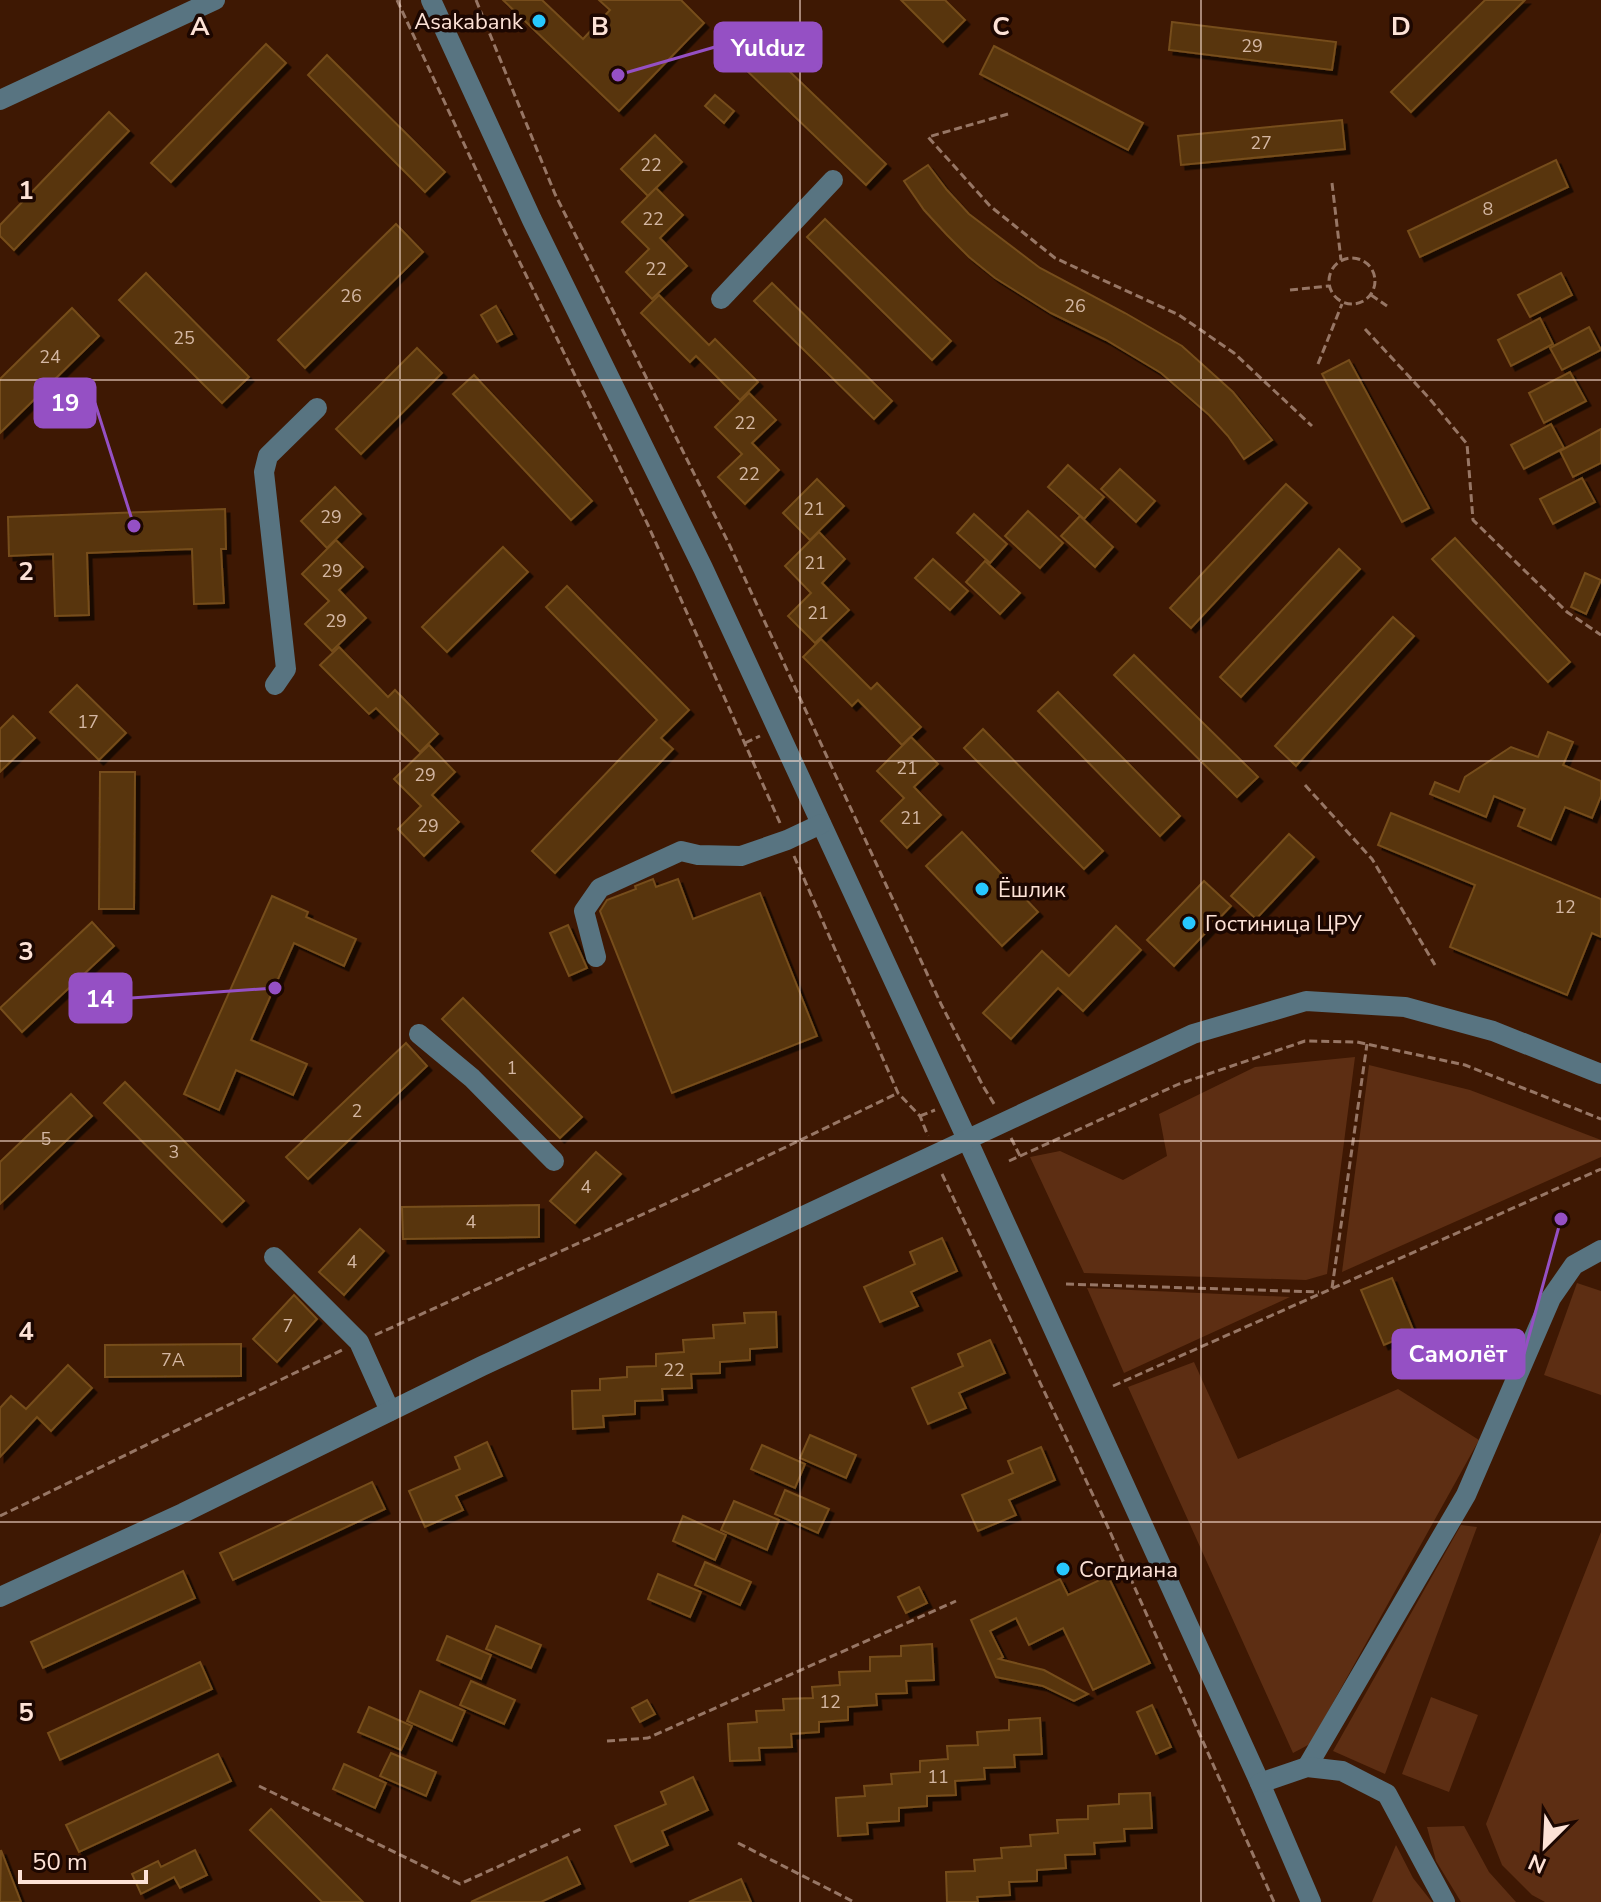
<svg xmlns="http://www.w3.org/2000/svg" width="1601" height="1902" viewBox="0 0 1601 1902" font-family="'Nunito Sans',sans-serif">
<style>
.green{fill:#5d2e13}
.building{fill:#58360b;stroke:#764d1b;stroke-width:2;filter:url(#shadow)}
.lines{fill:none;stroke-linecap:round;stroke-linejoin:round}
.path{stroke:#977665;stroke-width:3;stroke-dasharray:8 4;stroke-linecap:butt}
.minor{stroke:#587481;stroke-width:20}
.grid{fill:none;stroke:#fde2d6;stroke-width:2;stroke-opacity:0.55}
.poi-dot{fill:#27c8ff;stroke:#1c0701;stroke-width:3}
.labels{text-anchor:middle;stroke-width:7;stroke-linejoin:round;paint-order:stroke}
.number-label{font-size:18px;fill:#d4b7a3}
.poi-label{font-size:22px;fill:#fde2d6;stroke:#1c0701;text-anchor:start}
.grid-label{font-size:26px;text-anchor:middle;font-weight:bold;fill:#fde2d6;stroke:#1c0701;stroke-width:7;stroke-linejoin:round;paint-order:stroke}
.leader{fill:none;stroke:#9550c4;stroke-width:3}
.callout-dot{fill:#9550c4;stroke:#1c0701;stroke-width:3}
.callout{fill:#9550c4;stroke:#9550c4;stroke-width:3}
.callout-label{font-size:24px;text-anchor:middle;font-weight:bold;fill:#fff}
</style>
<defs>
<filter id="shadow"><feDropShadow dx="4.5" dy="4.5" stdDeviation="0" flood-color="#0009"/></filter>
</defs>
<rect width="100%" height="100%" fill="#3e1803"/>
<g class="green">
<polygon points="1355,1057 1327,1274 1306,1280 1084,1273 1030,1157 1060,1151 1123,1180 1167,1156 1159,1114 1255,1067"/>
<polygon points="1369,1065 1470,1090 1601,1140 1601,1157 1342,1272"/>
<polygon points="1577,1283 1601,1291 1601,1395 1544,1375"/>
<polygon points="1087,1288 1290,1297 1124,1373"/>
<polygon points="1194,1362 1238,1459 1398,1389 1479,1440 1310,1744 1293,1753 1128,1387"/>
<polygon points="1461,1525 1477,1527 1385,1774 1333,1751"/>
<polygon points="1601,1532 1601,1902 1545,1902 1532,1895 1502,1865 1486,1824"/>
<polygon points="1431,1697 1478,1715 1449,1792 1402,1774"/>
<polygon points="1464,1826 1489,1872 1516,1902 1461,1902 1436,1861 1427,1827"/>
<polygon points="1396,1845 1413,1878 1432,1902 1372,1902"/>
</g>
<g class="building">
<polygon points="503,0 542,0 583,39 610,10 599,0 681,0 704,23 619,111"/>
<polygon points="901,0 945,0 965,20 943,42"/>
<polygon points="1485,0 1525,0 1411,112 1391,92"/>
<polygon points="1172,22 1336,42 1332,70 1169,50"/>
<polygon points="266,44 286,63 171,182 151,163"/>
<polygon points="761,44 886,164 866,185 741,65"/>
<polygon points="994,46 1143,123 1128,150 980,74"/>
<polygon points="327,55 445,172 425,192 308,75"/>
<polygon points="715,95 734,111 724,123 705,106"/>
<polygon points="109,112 129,131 14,250 0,236 0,225"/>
<polygon points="1342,120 1345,149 1181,165 1178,136"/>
<polygon points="655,135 682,162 648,196 621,169"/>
<polygon points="1556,160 1568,187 1420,257 1408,231"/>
<polygon points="928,165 947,190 969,214 1040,268 1125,313 1182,346 1233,392 1272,440 1244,459 1228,436 1209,415 1161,373 1106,340 1051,313 995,278 969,257 947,235 924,210 904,181"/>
<polygon points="656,188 683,215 660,238 687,266 652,299 626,272 649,249 622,222"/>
<polygon points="825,219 951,341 932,360 807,237"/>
<polygon points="396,224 423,252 305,368 278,340"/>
<polygon points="146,273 249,377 222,403 119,300"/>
<polygon points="1561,273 1572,295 1530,317 1518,295"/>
<polygon points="772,283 892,401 874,419 754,301"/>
<polygon points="659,295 709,345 715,339 758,382 740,400 696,356 690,362 641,313"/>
<polygon points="496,306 512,334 497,342 481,315"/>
<polygon points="72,308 99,336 0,433 0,379"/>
<polygon points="1540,318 1553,344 1511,366 1498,340"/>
<polygon points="1589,327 1601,350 1562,370 1550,348"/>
<polygon points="417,348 442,373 361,454 336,429"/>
<polygon points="1349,360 1429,508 1402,522 1322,374"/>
<polygon points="1570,372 1586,401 1544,423 1529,393"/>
<polygon points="474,375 592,501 571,520 453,394"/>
<polygon points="749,393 776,420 752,443 779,470 745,504 718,477 742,454 715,427"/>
<polygon points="1551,424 1564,448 1524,469 1511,445"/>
<polygon points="1601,429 1601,463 1573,477 1560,451"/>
<polygon points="1068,465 1104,497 1084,519 1048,487"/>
<polygon points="1120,469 1155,501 1136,522 1101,489"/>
<polygon points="1582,478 1595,502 1553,524 1540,499"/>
<polygon points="817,479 844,506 810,540 783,513"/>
<polygon points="1286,484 1307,503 1191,628 1170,608"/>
<polygon points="335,487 361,514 327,548 301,521"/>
<polygon points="225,509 226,549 221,549 224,603 194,604 192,549 87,553 89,615 55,616 53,554 9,556 8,517"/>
<polygon points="1028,511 1063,543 1040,568 1005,536"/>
<polygon points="974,514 1007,544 990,563 957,533"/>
<polygon points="1080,516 1113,547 1095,567 1061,536"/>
<polygon points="819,532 845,559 822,583 849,610 815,643 788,616 811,593 785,566"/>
<polygon points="1455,538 1570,662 1548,682 1432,559"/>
<polygon points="336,540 363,567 339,590 366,618 332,651 305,624 329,601 302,574"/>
<polygon points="503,547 528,572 447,652 422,627"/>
<polygon points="1339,549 1360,569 1241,697 1220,677"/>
<polygon points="933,559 968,591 950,610 915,578"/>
<polygon points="985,561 1020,593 1000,614 966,582"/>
<polygon points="1585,573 1601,580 1586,614 1571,607"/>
<polygon points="567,586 689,710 661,738 673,749 555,873 532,851 657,720 546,607"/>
<polygon points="1393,617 1414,636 1296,766 1275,746"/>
<polygon points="821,639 871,689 877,683 921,727 902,745 858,700 852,706 803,657"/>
<polygon points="339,647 388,697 395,690 438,734 420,752 376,708 369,714 320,665"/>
<polygon points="1134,655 1258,777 1237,797 1114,675"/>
<polygon points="77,685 126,733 99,760 50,712"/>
<polygon points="1058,692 1180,816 1160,836 1038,711"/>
<polygon points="13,716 35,738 0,772 0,729"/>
<polygon points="983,729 1103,851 1084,869 964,748"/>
<polygon points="1548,732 1573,742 1563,765 1601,781 1601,796 1592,818 1565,807 1551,840 1518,826 1525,809 1494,796 1486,817 1430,794 1435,782 1459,792 1465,777 1511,747 1538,757"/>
<polygon points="911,737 938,764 914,787 941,815 907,848 881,821 904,798 877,771"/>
<polygon points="429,745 455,772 432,795 459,822 424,856 398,829 421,806 394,779"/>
<polygon points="100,772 135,772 134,909 99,909"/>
<polygon points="1391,813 1601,899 1601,937 1592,933 1567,995 1450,947 1475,885 1378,845"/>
<polygon points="962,832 1038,912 1002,946 926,866"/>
<polygon points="1289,834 1314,857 1256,919 1231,896"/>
<polygon points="653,879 656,887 678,879 693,919 760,893 817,1036 672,1093 600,911 607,900 636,889 635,886"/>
<polygon points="1204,881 1231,906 1174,966 1147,940"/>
<polygon points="272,896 308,912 306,917 356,939 344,966 294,943 251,1040 307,1064 293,1095 236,1070 219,1110 184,1094"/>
<polygon points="92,922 114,946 22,1032 0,1008"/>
<polygon points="568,925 587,968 569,976 550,933"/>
<polygon points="1116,926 1141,950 1083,1011 1058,988 1011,1039 983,1013 1042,951 1069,976"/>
<polygon points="463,998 582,1117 560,1138 442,1019"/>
<polygon points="406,1043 427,1066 308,1179 286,1157"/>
<polygon points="125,1082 244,1201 222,1222 104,1103"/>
<polygon points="71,1094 92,1116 0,1204 0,1162"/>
<polygon points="596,1152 621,1174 575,1223 550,1201"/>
<polygon points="539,1205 539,1237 403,1239 402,1207"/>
<polygon points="360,1229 384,1251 344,1295 319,1272"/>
<polygon points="942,1238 957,1271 911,1292 918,1306 880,1322 864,1287 915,1264 910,1252"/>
<polygon points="1392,1278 1414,1332 1384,1345 1361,1290"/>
<polygon points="294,1295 317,1319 277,1362 253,1339"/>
<polygon points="776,1312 777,1347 750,1349 750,1360 720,1362 720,1373 691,1374 692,1388 662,1389 663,1400 635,1401 635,1414 603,1416 604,1427 573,1429 572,1391 600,1390 600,1379 627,1377 627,1367 656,1366 656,1354 684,1352 683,1340 714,1338 713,1325 745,1323 744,1313"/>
<polygon points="990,1340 1005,1373 959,1393 966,1408 928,1424 912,1388 963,1366 958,1354"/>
<polygon points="241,1344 241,1376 105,1377 105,1345"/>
<polygon points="68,1365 92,1388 51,1431 37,1417 0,1457 0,1408 11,1396 26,1409"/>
<polygon points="810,1435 856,1455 846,1478 800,1458"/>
<polygon points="487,1442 502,1476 456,1496 463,1510 425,1527 409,1491 460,1469 455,1457"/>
<polygon points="762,1445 805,1464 795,1488 751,1469"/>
<polygon points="1041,1447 1055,1480 1009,1500 1016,1515 978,1531 962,1495 1013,1473 1008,1461"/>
<polygon points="372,1482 385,1509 233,1580 220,1553"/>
<polygon points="785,1490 829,1509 818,1533 775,1514"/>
<polygon points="734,1501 779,1520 767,1550 721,1530"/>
<polygon points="683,1516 726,1535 715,1560 673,1541"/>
<polygon points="705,1562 751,1582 740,1605 695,1585"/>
<polygon points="183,1571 195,1598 43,1668 31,1642"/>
<polygon points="658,1574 701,1592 690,1617 648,1599"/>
<polygon points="1108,1576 1150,1663 1093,1690 1063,1628 1029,1645 1016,1618 990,1631 1003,1657 999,1659 1044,1670 1088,1694 1074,1701 1043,1686 996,1677 971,1620 1060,1579 1068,1595"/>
<polygon points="919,1587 927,1603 906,1613 898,1597"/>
<polygon points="496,1626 541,1645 531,1668 486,1649"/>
<polygon points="447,1636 491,1655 481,1679 437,1660"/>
<polygon points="932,1644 934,1680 906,1681 907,1693 876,1694 877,1705 848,1707 848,1720 819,1722 819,1732 791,1734 792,1747 759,1748 760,1760 730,1761 728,1724 757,1722 756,1711 784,1710 783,1699 813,1698 812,1687 840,1685 839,1672 870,1671 870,1657 901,1656 901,1646"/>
<polygon points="200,1662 212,1689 60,1760 48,1733"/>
<polygon points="471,1681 515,1700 504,1724 460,1705"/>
<polygon points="420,1691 465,1711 452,1741 407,1721"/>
<polygon points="647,1700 655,1714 640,1722 632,1708"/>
<polygon points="1152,1705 1171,1747 1156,1754 1137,1712"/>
<polygon points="369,1707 412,1726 401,1750 358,1732"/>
<polygon points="1040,1718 1042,1754 1014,1755 1015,1767 984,1768 985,1779 955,1781 956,1795 927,1796 927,1806 899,1808 899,1821 867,1823 868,1834 838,1836 836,1798 865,1796 864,1786 892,1784 891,1774 920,1772 920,1761 948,1759 947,1746 978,1745 977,1732 1009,1730 1009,1720"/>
<polygon points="391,1753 436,1772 426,1796 380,1776"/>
<polygon points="218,1754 231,1781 79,1852 66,1825"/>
<polygon points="344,1764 386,1783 375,1808 333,1789"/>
<polygon points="693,1777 708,1810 662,1831 668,1845 631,1862 615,1826 666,1804 661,1792"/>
<polygon points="1150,1793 1152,1828 1124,1829 1125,1841 1094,1843 1095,1854 1065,1855 1066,1868 1037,1870 1037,1881 1009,1882 1010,1895 977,1897 978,1902 947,1902 946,1872 975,1871 974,1860 1002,1858 1001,1848 1031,1846 1030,1835 1058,1833 1057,1820 1088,1819 1088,1806 1119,1804 1119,1794"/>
<polygon points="271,1809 363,1902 322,1902 250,1830"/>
<polygon points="1,1850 21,1902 0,1902"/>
<polygon points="195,1850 207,1875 180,1888 174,1877 141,1894 132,1874 158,1861 161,1867"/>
<polygon points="567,1857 580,1884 541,1902 471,1902"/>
<polygon points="741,1879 751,1902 689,1902"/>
</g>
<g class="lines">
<g class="path">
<polyline points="397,0 505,232 648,525 780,823"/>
<polyline points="476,0 555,194 728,542 941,1004 983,1086 996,1107"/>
<polyline points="1008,114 928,137 990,206 1055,258 1179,315 1234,353 1312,426"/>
<polyline points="1332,183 1341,260"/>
<circle cx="1352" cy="281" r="23"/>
<polyline points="1290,290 1329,286"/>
<polyline points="1371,295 1387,306"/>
<polyline points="1365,329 1429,398 1467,444 1473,520 1567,612 1601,635"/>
<polyline points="1318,364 1342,304"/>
<polyline points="745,743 760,736"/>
<polyline points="1305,785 1372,859 1435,965"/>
<polyline points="794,856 898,1093 920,1116 928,1136"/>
<polyline points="920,1116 935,1110"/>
<polyline points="1011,1138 1020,1156"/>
<polyline points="1009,1161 1179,1084 1305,1041 1357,1042 1465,1065 1601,1119"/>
<polyline points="942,1174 1107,1525 1274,1902"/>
<polyline points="1066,1284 1319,1292"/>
<polyline points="1332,1288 1367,1044"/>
<polyline points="375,1335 703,1187 898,1093"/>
<polyline points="1113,1386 1601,1169"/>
<polyline points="0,1516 342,1350"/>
<polyline points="607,1741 648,1738 956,1601"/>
<polyline points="259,1786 460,1884 583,1828"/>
<polyline points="738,1843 854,1902"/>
</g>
<g class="minor">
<polyline points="431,0 532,220 703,568 967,1139 1260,1783 1311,1902"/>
<polyline points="0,100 215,0"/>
<polyline points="721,299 833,180"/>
<polyline points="275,685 286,669 264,472 268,456 317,408"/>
<polyline points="596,957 584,911 600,888 681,851 698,855 741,856 787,840 821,824"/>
<polyline points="419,1034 472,1078 554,1161"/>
<polyline points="274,1257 359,1342 390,1411"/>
<polyline points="0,1597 183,1513 482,1366 1193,1034 1306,1001 1405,1007 1493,1031 1601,1074"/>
<polyline points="1307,1767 1466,1495 1551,1298 1574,1265 1601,1250"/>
<polyline points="1260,1783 1307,1767 1342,1771 1387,1794 1445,1902"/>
</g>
</g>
<path class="grid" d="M400 0V1902M800 0V1902M1201 0V1902M0 380H1601M0 761H1601M0 1141H1601M0 1522H1601"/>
<g class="poi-dot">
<circle cx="539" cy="21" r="8"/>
<circle cx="982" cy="889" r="8"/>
<circle cx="1189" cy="923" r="8"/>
<circle cx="1063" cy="1569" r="8"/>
</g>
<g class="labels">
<g class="number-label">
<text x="1252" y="52">29</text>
<text x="1261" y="149">27</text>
<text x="651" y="171">22</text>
<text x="1488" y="215">8</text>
<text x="653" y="225">22</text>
<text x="656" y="275">22</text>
<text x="351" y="302">26</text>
<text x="1075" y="312">26</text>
<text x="184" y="344">25</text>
<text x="50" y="363">24</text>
<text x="745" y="429">22</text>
<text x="749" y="480">22</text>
<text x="814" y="515">21</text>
<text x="331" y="523">29</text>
<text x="815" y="569">21</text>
<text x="332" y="577">29</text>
<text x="818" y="619">21</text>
<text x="336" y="627">29</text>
<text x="88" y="728">17</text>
<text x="907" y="774">21</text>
<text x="425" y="781">29</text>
<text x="911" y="824">21</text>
<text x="428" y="832">29</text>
<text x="1565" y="913">12</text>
<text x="512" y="1074">1</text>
<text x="357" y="1117">2</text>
<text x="46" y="1145">5</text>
<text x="174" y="1158">3</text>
<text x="586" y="1193">4</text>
<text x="471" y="1228">4</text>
<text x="352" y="1268">4</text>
<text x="288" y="1332">7</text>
<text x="173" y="1366">7A</text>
<text x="674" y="1376">22</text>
<text x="830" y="1708">12</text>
<text x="938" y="1783">11</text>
</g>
<g class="poi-label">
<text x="523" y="29" text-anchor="end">Asakabank</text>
<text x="998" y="897">Ёшлик</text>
<text x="1205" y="931">Гостиница ЦРУ</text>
<text x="1079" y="1577">Согдиана</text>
</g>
</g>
<g class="grid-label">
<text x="200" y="35">A</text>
<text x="600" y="35">B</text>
<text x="1001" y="35">C</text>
<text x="1401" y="35">D</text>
<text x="26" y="199">1</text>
<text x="26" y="580">2</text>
<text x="26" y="960">3</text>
<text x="26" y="1340">4</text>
<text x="26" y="1721">5</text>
</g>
<path class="leader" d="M618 75L715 47M134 526L95 403M275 988L131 998M1561 1219L1524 1354"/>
<g class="callout-dot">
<circle cx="618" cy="75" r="8"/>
<circle cx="134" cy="526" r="8"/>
<circle cx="275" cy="988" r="8"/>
<circle cx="1561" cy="1219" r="8"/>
</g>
<g class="callout">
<rect x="715" y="23" width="106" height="48" rx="8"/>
<rect x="35" y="379" width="60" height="48" rx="8"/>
<rect x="70" y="974" width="61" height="48" rx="8"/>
<rect x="1393" y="1330" width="131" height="48" rx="8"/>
</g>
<g class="callout-label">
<text x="768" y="56">Yulduz</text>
<text x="65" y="411">19</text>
<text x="100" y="1007">14</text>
<text x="1458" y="1362">Самолёт</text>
</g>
<g transform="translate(1545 1846) rotate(204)" stroke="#1c0701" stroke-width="6" paint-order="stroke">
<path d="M0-6L14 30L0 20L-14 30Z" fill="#fde2d6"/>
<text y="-12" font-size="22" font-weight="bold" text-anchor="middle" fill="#fde2d6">N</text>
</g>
<path d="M20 1870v12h126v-12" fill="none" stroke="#fde2d6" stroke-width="4"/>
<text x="32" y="1870" font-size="24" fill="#fde2d6" stroke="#1c0701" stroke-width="6" paint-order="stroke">50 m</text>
</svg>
